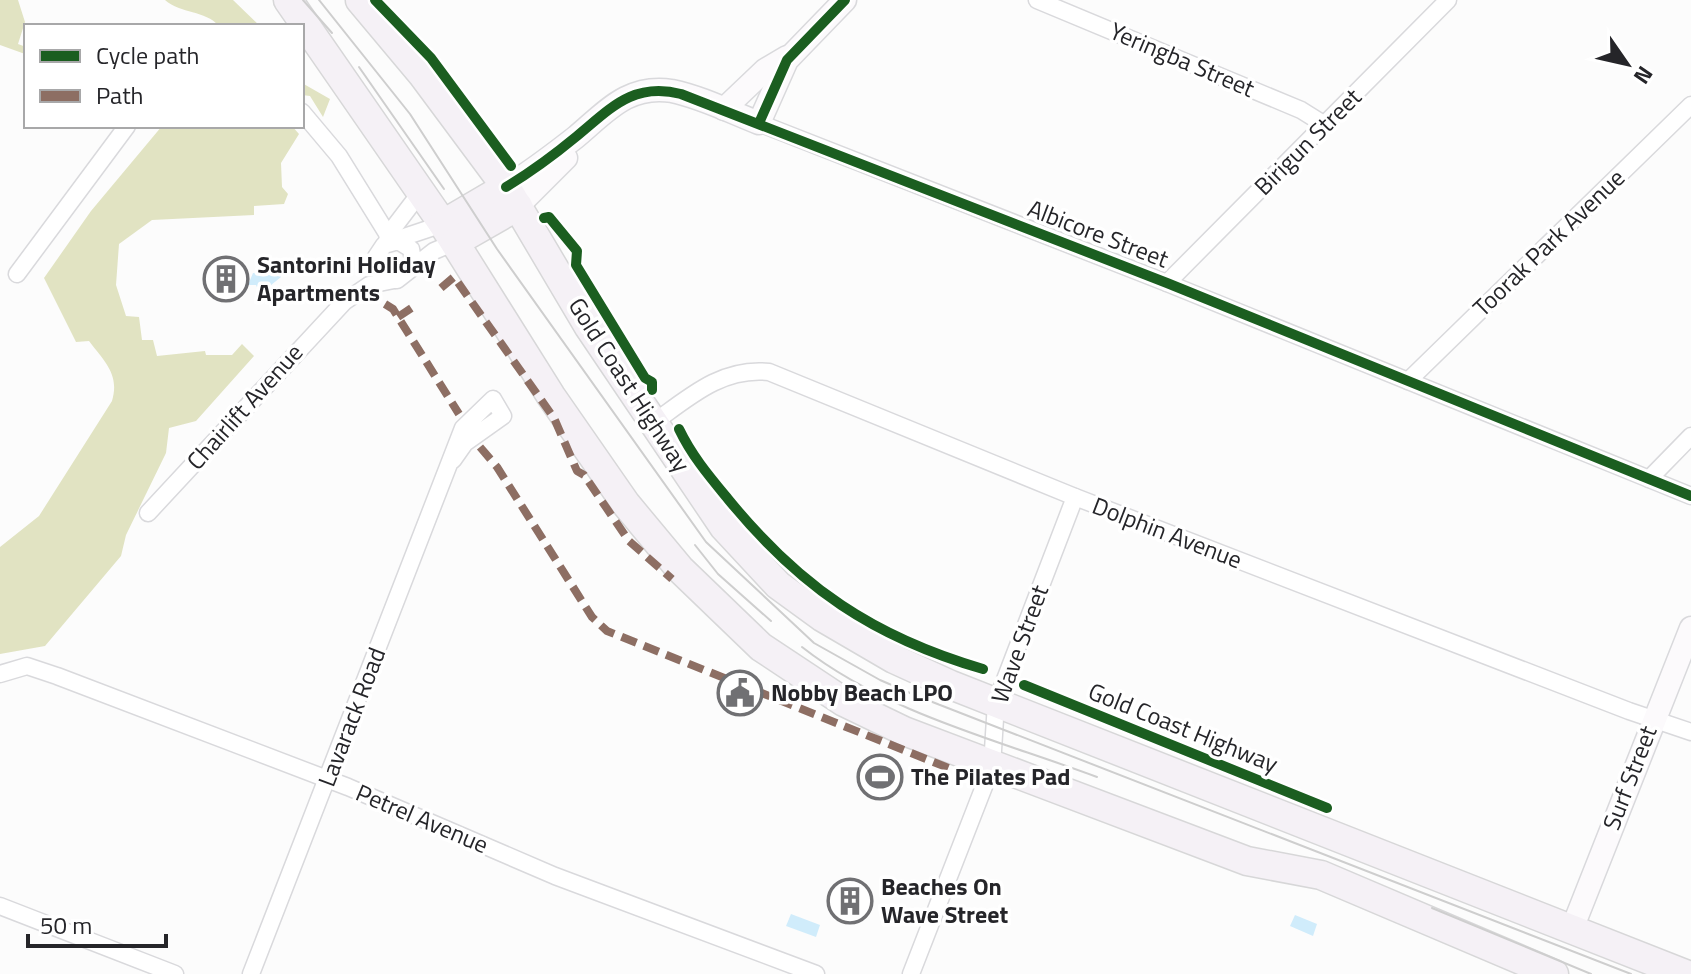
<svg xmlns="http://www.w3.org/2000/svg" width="1691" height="974" viewBox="0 0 1691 974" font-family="'Titillium Web',sans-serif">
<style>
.green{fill:#e1e3c2}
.water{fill:#d0ecfb}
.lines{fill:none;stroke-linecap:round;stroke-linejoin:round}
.street-casing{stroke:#d9d9dc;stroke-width:19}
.secondary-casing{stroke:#d9d9dc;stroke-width:25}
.highway-casing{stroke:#d7d7d8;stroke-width:31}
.street{stroke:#fff;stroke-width:16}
.secondary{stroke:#fcfafc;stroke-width:22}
.highway{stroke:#f5f1f6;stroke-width:28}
.tram{stroke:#cecece;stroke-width:2}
.quiet{stroke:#8d6e63;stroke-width:8;stroke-dasharray:16 8;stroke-linecap:butt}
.cycleway-casing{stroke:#fff;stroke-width:15}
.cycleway{stroke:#1b5e20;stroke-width:10}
.labels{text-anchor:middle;stroke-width:7;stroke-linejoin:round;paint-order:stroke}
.street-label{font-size:24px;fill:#252529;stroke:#fff}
.poi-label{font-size:24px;font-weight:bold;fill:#252529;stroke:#fff;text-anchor:start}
</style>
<rect width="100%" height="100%" fill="#fcfcfc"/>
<g class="green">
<polygon points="0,0 18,0 25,22 18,44 26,47 25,54 0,45"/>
<path d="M165 0H233L260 26H219C205 10 181 14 165 0Z"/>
<polygon points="302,83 330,99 323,117 310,96 302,95"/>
<path d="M162 126H292L299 134 281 163 282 187 288 194 284 204 254 206V215L152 220 119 244 116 285 126 316 139 317 142 340H153L157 356 205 351 206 355H232L242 344 254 356 196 421 169 428 166 453 126 535 121 556 45 646 0 654V547L39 516 112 401C120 374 104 361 89 341L76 342 44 278 91 211Z"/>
</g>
<g class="water">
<polygon points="280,271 281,277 260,294 256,285 248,285 253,273"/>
<polygon points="791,914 820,925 816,937 786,926"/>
<polygon points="1295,915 1317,924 1313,936 1290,926"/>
</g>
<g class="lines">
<g class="street-casing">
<g id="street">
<polyline points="1037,0 1301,110 1325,125"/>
<polyline points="302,112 339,156 388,235"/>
<polyline points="759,123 1167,283 1691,496"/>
<polyline points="392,241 443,224"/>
<polyline points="387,243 388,235 420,193"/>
<polyline points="414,265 411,249 398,241 384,245 376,257 381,274 397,280 434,251 455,242"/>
<polyline points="17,274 127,126"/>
<polyline points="1167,283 1448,0"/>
<polyline points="1408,381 1691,105"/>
<path d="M652 424C689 397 722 367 769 372L1075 497 1629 711 1691 732"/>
<polyline points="1649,479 1691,436"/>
<polyline points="148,513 344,302 369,285 394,280"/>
<polyline points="0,674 27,666 57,676 348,787 555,876 816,974"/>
<polyline points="0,906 175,974"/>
<polyline points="251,974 463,428 493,399 503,416 465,443 453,460"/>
<polyline points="911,974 992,766 996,703 1075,497"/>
</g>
</g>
<g class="secondary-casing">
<g id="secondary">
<polyline points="724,109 765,70 787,57"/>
<path d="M506 187C531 172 553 155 576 137 606 112 628 84 672 91 701 97 731 112 759 123L787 60 845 0"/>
<polyline points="518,206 566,158"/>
<polyline points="1572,929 1691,628"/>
</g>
</g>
<g class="highway-casing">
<g id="highway">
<polyline points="288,0 443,224 551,396 626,504 680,569 761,647 844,702 904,731 1247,861 1321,875 1554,974"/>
<polyline points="360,0 422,74 506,187 589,327 724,527 778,585 822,617 894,659 951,685 1685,974"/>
<polyline points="443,224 506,187"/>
<polyline points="455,242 518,206"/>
</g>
</g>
<use href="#street" class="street"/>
<use href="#secondary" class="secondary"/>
<use href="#highway" class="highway"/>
<g class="tram">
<polyline points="303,0 332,33"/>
<polyline points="319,0 410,114 497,249 706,542 814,643 880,680 917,696 1631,974"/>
<polyline points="359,67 444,189"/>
<polyline points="695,545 718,574 771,621"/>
<path d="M802 647C886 713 998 740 1097 777"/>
<polyline points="1432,908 1591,974"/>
</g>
<g class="quiet">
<polyline points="441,288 454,277 554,418 577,471 584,475 629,541 672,579"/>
<polyline points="385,304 393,309 459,414"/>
<polyline points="398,317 413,307"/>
<polyline points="480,447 497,467 592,617 607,631 966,775"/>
</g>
<g class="cycleway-casing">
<g id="cycleway">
<polyline points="375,0 431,58 511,166"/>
<polyline points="759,123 787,60 845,0"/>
<path d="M506 187C531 172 554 155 577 136 611 108 633 82 681 94L1167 283 1691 496"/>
<polyline points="544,218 549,217 577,251 576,265 645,378 652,382 652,390"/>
<path d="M679 429C692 456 709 476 728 499 800 587 873 637 983 669"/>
<polyline points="1024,685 1327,808"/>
</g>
</g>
<use href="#cycleway" class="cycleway"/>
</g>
<defs>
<g id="building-ring" transform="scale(2.3)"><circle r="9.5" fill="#fff" stroke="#707073" stroke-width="1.5"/><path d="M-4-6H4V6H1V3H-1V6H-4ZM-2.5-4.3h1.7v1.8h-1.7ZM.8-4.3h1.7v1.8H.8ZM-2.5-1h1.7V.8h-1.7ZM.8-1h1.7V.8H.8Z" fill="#707073"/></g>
<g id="civic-ring" transform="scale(2.3)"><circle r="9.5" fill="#fff" stroke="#707073" stroke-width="1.5"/><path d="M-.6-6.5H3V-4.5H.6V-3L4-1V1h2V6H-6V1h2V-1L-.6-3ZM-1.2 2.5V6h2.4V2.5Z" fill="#707073"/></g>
<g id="stadium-ring" transform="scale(2.3)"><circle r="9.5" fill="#fff" stroke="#707073" stroke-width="1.5"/><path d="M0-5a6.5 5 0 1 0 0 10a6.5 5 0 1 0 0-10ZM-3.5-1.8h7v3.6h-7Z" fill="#707073"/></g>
</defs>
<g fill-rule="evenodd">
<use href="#building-ring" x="226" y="279"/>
<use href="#civic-ring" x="740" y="693"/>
<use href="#stadium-ring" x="880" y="777"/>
<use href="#building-ring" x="850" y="901"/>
</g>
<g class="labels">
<g class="street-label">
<text transform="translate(1182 60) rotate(23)" y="8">Yeringba Street</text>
<text transform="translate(1308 142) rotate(-45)" y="8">Birigun Street</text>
<text transform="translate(1098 234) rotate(21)" y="8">Albicore Street</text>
<text transform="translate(1549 243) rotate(-44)" y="8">Toorak Park Avenue</text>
<text transform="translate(629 385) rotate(57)" y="8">Gold Coast Highway</text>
<text transform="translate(245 407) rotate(-48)" y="8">Chairlift Avenue</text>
<text transform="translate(1167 533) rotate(21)" y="8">Dolphin Avenue</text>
<text transform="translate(1020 644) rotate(-70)" y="8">Wave Street</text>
<text transform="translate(352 717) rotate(-69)" y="8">Lavarack Road</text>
<text transform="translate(1183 728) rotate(22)" y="8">Gold Coast Highway</text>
<text transform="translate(1630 778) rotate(-69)" y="8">Surf Street</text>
<text transform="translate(422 819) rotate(23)" y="8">Petrel Avenue</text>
</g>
<g class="poi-label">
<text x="257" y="273">Santorini Holiday<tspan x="257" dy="28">Apartments</tspan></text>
<text x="771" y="701">Nobby Beach LPO</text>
<text x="911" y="785">The Pilates Pad</text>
<text x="881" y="895">Beaches On<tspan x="881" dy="28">Wave Street</tspan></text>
</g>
</g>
<rect x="24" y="24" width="280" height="104" fill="#ffffff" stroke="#a8a8a9" stroke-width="2"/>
<rect x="40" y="50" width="40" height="12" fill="#1b5e20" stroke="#a8a8a9" stroke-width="2"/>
<text x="96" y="64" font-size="24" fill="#252529">Cycle path</text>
<rect x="40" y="90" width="40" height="12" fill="#8d6e63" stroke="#a8a8a9" stroke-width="2"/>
<text x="96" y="104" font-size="24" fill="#252529">Path</text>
<g transform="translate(1627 64) rotate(124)" stroke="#ffffff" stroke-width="6" paint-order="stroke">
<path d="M0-6L14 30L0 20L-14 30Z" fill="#252529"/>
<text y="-12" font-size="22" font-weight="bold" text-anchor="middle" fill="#252529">N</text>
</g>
<path d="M28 934v12h138v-12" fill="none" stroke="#252529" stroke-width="4"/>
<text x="40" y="934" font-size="24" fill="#252529" stroke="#ffffff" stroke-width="6" paint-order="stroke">50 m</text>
</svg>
